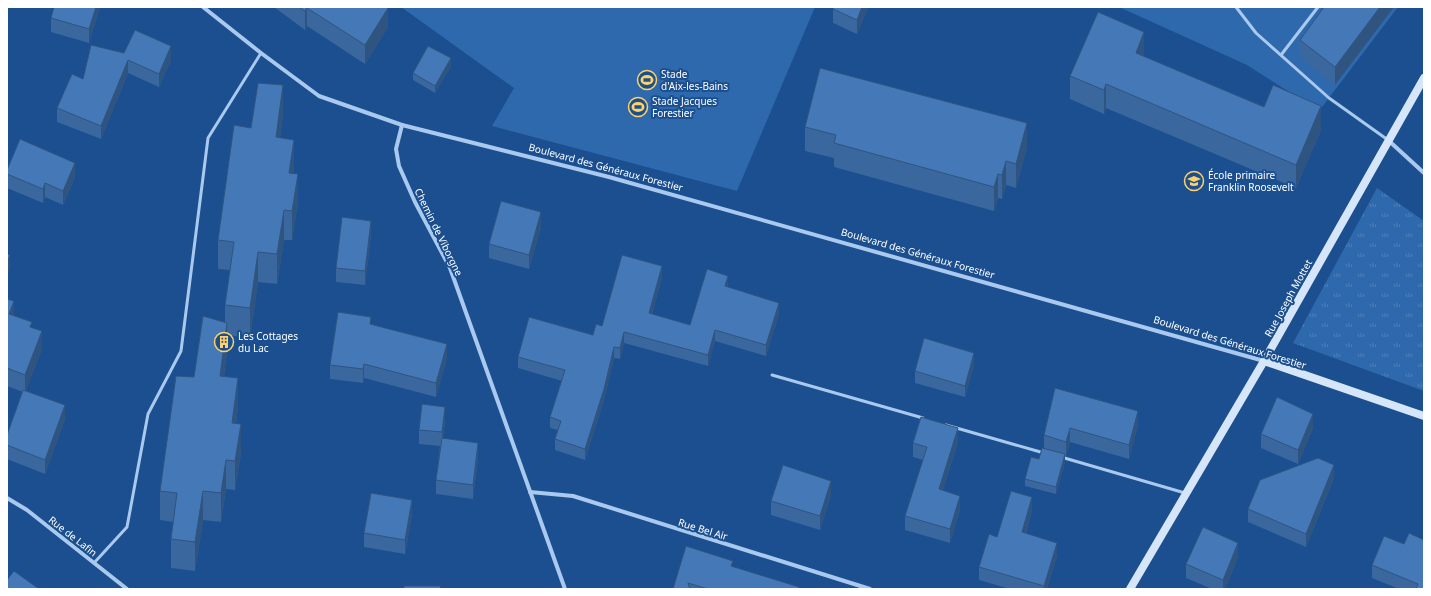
<svg xmlns="http://www.w3.org/2000/svg" width="1431" height="596" viewBox="0 0 1431 596" font-family="'Noto Sans',sans-serif">
<style>
.grass{fill:url(#grass-tufts)}
.park{fill:#2e69ad}
.lines{fill:none;stroke-linecap:round;stroke-linejoin:round}
.lane{stroke:#a9c9ee;stroke-width:3}
.street{stroke:#a9c9ee;stroke-width:4}
.secondary{stroke:#d6e6fa;stroke-width:8}
.wall{fill:#3a679d}
.shaded-wall{fill:#305480}
.building{fill:#4478b7;stroke:#305480}
.labels{text-anchor:middle;stroke-width:4;stroke-linejoin:round;paint-order:stroke}
.poi-label{font-size:10px;fill:#fff;stroke:#1b4f8f;text-anchor:start}
.street-label{font-size:10px;fill:#fff;stroke:#1b4f8f}
</style>
<defs>
<pattern id="grass-tufts" width="24" height="20" patternUnits="userSpaceOnUse"><rect width="24" height="20" fill="#2e69ad"/><path d="M3 7l-1-3M5 7V3M7 7l1-3M15 17l-1-3M17 17v-4M19 17l1-3" fill="none" stroke="#4d80b9"/></pattern>
</defs>
<rect width="100%" height="100%" fill="#1b4f8f"/>
<polygon class="grass" points="1377,188 1424,221 1424,391 1293,343"/>
<g class="park">
<polygon points="401,7 815,7 737,191 492,126 514,88"/>
<polygon points="1119,7 1398,7 1319,111 1247,65"/>
</g>
<g class="lines">
<g class="lane">
<polyline points="1236,7 1256,33 1329,98 1388,140"/>
<polyline points="1281,55 1318,7"/>
<polyline points="772,375 923,418"/>
<polyline points="946,425 1044,453"/>
<polyline points="1061,457 1185,493"/>
<polyline points="94,563 127,527 148,414 181,351 208,138 261,53"/>
</g>
<g class="street">
<polyline points="203,7 261,53 319,96 402,125 609,177 1264,361"/>
<polyline points="402,125 396,149 399,166 415,202 450,268 565,589"/>
<polyline points="1388,140 1424,173"/>
<polyline points="530,492 573,496 870,589"/>
<polyline points="7,498 27,510 127,589"/>
</g>
<g class="secondary">
<polyline points="1264,361 1424,416"/>
<polyline points="1130,589 1264,361 1424,78"/>
</g>
</g>
<g class="wall">
<polygon points="100,7 89,43 51,32 51,18"/>
<polygon points="274,7 386,7 388,27 365,64 307,26 305,30"/>
<polygon points="834,7 868,7 857,34 833,23 833,9"/>
<polygon points="1324,7 1394,7 1335,85 1300,58 1300,40"/>
<polygon points="124,53 171,60 159,87 128,73 101,139 57,122 57,108 83,79"/>
<polygon points="1144,57 1321,130 1296,188 1106,108 1104,114 1070,99 1070,76 1144,56"/>
<polygon points="451,66 435,93 413,80 413,73"/>
<polygon points="283,115 280,137 294,169 293,174 298,203 292,240 284,240 277,284 258,282 250,338 227,335 227,352 224,376 238,407 236,424 241,453 235,490 226,489 221,522 203,520 195,571 171,568 171,539 173,522 160,520 160,491 194,377 225,322 225,305 230,270 218,269 218,240 251,128"/>
<polygon points="805,127 1027,147 1016,188 1006,185 1002,199 998,198 994,211 834,167 834,158 805,151"/>
<polygon points="7,174 75,177 63,205 45,197 43,203 7,188"/>
<polygon points="541,227 529,269 489,258 489,244"/>
<polygon points="371,235 365,285 336,282 336,268"/>
<polygon points="662,277 652,314 690,325 728,287 779,314 766,356 715,341 708,366 624,343 620,359 614,358 604,400 585,460 555,450 555,439 558,430 550,428 550,417 562,381 518,368 518,357 593,335 602,326"/>
<polygon points="7,299 14,316 32,328 42,349 26,390 65,419 45,474 7,459 7,435 23,392 7,386"/>
<polygon points="371,324 447,358 436,397 364,378 363,383 330,379 330,365"/>
<polygon points="974,365 965,397 915,383 915,371"/>
<polygon points="1055,388 1138,425 1129,459 1070,442 1066,456 1065,456 1065,462 1056,494 1025,486 1025,479 1039,459 1044,448 1044,435"/>
<polygon points="445,421 443,439 478,458 473,499 436,494 436,480 440,446 419,444 419,430"/>
<polygon points="1313,428 1298,464 1261,448 1261,434"/>
<polygon points="958,442 943,490 960,510 950,543 905,530 905,516 923,460 913,457 913,443"/>
<polygon points="1334,478 1306,547 1248,522 1248,509"/>
<polygon points="831,495 820,530 771,515 771,501"/>
<polygon points="1032,510 1026,533 1057,556 1047,589 1010,589 979,580 979,567 997,537"/>
<polygon points="412,514 405,554 364,547 364,533"/>
<polygon points="1404,544 1424,589 1399,589 1372,578 1372,565"/>
<polygon points="686,546 733,567 800,589 673,589"/>
<polygon points="1238,557 1225,589 1212,589 1186,578 1186,564"/>
</g>
<g class="shaded-wall">
<polygon points="96,7 100,7 89,43 89,29"/>
<polygon points="862,7 868,7 857,34 857,20"/>
<polygon points="1380,7 1394,7 1335,85 1335,67"/>
<polygon points="307,8 307,26 305,30 305,11"/>
<polygon points="388,8 388,27 365,64 365,45"/>
<polygon points="1144,32 1144,56 1136,77 1136,53"/>
<polygon points="171,46 171,60 159,87 159,74"/>
<polygon points="451,58 451,66 435,93 435,86"/>
<polygon points="128,60 128,73 101,139 101,126"/>
<polygon points="1106,84 1106,108 1104,114 1104,90"/>
<polygon points="283,85 283,115 276,166 276,137"/>
<polygon points="1321,106 1321,130 1296,188 1296,165"/>
<polygon points="1027,123 1027,147 1016,188 1016,164"/>
<polygon points="294,140 294,169 289,203 289,173"/>
<polygon points="1006,161 1006,185 1002,199 1002,175"/>
<polygon points="75,163 75,177 63,205 63,191"/>
<polygon points="298,174 298,203 292,240 292,211"/>
<polygon points="998,174 998,198 994,211 994,187"/>
<polygon points="45,183 45,197 43,203 43,189"/>
<polygon points="284,210 284,240 277,284 277,254"/>
<polygon points="541,212 541,227 529,269 529,255"/>
<polygon points="371,221 371,235 365,285 365,271"/>
<polygon points="258,252 258,282 250,338 250,308"/>
<polygon points="10,255 10,269 7,276 7,262"/>
<polygon points="662,266 662,277 649,324 649,313"/>
<polygon points="728,276 728,287 725,286"/>
<polygon points="14,301 14,319 9,314"/>
<polygon points="779,303 779,314 766,356 766,345"/>
<polygon points="227,323 227,352 220,405 220,376"/>
<polygon points="715,330 715,341 708,366 708,355"/>
<polygon points="42,331 42,349 25,393 25,375"/>
<polygon points="624,332 624,343 620,359 620,348"/>
<polygon points="447,344 447,358 436,397 436,383"/>
<polygon points="614,347 614,358 604,400 585,460 585,449"/>
<polygon points="974,353 974,365 965,397 965,386"/>
<polygon points="364,364 364,378 363,383 363,369"/>
<polygon points="238,378 238,407 232,453 232,423"/>
<polygon points="65,405 65,419 45,474 45,460"/>
<polygon points="445,407 445,421 442,446 442,432"/>
<polygon points="1138,411 1138,425 1129,459 1129,445"/>
<polygon points="1313,414 1313,428 1298,464 1298,450"/>
<polygon points="241,424 241,453 235,490 235,461"/>
<polygon points="958,428 958,442 939,503 939,489"/>
<polygon points="1070,428 1070,442 1066,456 1066,442"/>
<polygon points="478,443 478,458 473,499 473,485"/>
<polygon points="1065,454 1065,462 1056,494 1056,487"/>
<polygon points="226,460 226,489 221,522 221,493"/>
<polygon points="1334,465 1334,478 1306,547 1306,534"/>
<polygon points="831,481 831,495 820,530 820,516"/>
<polygon points="203,491 203,520 195,571 195,542"/>
<polygon points="960,496 960,510 950,543 950,529"/>
<polygon points="1032,497 1032,510 1022,545 1022,532"/>
<polygon points="412,500 412,514 405,554 405,540"/>
<polygon points="1057,543 1057,556 1047,589 1044,589 1044,586"/>
<polygon points="1238,543 1238,557 1225,589 1223,589 1223,580"/>
</g>
<g class="building">
<polygon points="54,7 96,7 89,29 51,18"/>
<polygon points="299,7 386,7 388,8 365,45 307,8 305,11"/>
<polygon points="834,7 862,7 857,20 833,9"/>
<polygon points="1324,7 1380,7 1335,67 1300,40"/>
<polygon points="1098,12 1144,32 1136,53 1264,107 1273,85 1321,106 1296,165 1106,84 1104,90 1070,76"/>
<polygon points="135,30 171,46 159,74 128,60 101,126 57,108 72,74 83,79 91,45 124,53"/>
<polygon points="428,46 451,58 435,86 413,73"/>
<polygon points="820,68 1027,123 1016,164 1006,161 1002,175 998,174 994,187 834,143 836,135 805,127"/>
<polygon points="258,83 283,85 276,137 294,140 289,173 298,174 292,211 284,210 277,254 258,252 250,308 225,305 234,242 218,240 234,125 251,128"/>
<polygon points="20,139 75,163 63,191 45,183 43,189 7,174 7,170"/>
<polygon points="501,201 541,212 529,255 489,244"/>
<polygon points="342,217 371,221 365,271 336,268"/>
<polygon points="7,254 10,255 7,262"/>
<polygon points="622,255 662,266 649,313 690,325 707,269 728,276 725,286 779,303 766,345 715,330 708,355 624,332 620,348 614,347 604,389 585,449 555,439 561,421 550,417 565,370 518,357 529,317 593,335 596,324 602,326"/>
<polygon points="7,299 14,301 9,314 32,322 30,327 42,331 25,375 7,368"/>
<polygon points="338,312 371,317 370,324 447,344 436,383 364,364 363,369 330,365"/>
<polygon points="203,316 227,323 220,376 238,378 232,423 241,424 235,461 226,460 221,493 203,491 195,542 171,539 177,493 160,491 176,376 194,377"/>
<polygon points="924,338 974,353 965,386 915,371"/>
<polygon points="1055,388 1138,411 1129,445 1070,428 1066,442 1044,435"/>
<polygon points="23,390 65,405 45,460 7,445 7,435"/>
<polygon points="1277,397 1313,414 1298,450 1261,434"/>
<polygon points="422,404 445,407 442,432 419,430"/>
<polygon points="921,417 958,428 939,489 960,496 950,529 905,516 927,447 913,443"/>
<polygon points="442,438 478,443 473,485 436,480"/>
<polygon points="1042,448 1065,454 1056,487 1025,479 1031,457 1039,459"/>
<polygon points="1318,458 1334,465 1306,534 1248,509 1260,480"/>
<polygon points="783,465 831,481 820,516 771,501"/>
<polygon points="1011,491 1032,497 1022,532 1057,543 1044,586 979,567 989,534 997,537"/>
<polygon points="371,493 412,500 405,540 364,533"/>
<polygon points="1203,527 1238,543 1223,580 1186,564"/>
<polygon points="1409,533 1424,540 1424,589 1416,589 1418,584 1372,565 1384,536 1404,544"/>
<polygon points="686,546 733,561 731,566 799,587 799,589 800,589 708,589 688,583 690,589 673,589"/>
<polygon points="14,571 39,589 7,589 7,580"/>
<polygon points="404,586 440,586 441,589 404,589"/>
</g>
<defs>
<g id="stadium-ring" transform="scale(1)"><circle r="9.5" fill="#1b4f8f" stroke="#ffd166" stroke-width="1.5"/><path d="M0-5a6.5 5 0 1 0 0 10a6.5 5 0 1 0 0-10ZM-3.5-1.8h7v3.6h-7Z" fill="#ffd166"/></g>
<g id="school-ring" transform="scale(1)"><circle r="9.5" fill="#1b4f8f" stroke="#ffd166" stroke-width="1.5"/><path d="M0-5L7-2L0 1L-7-2ZM-4 1L0 2.5L4 1V4Q0 6-4 4Z" fill="#ffd166"/></g>
<g id="building-ring" transform="scale(1)"><circle r="9.5" fill="#1b4f8f" stroke="#ffd166" stroke-width="1.5"/><path d="M-4-6H4V6H1V3H-1V6H-4ZM-2.5-4.3h1.7v1.8h-1.7ZM.8-4.3h1.7v1.8H.8ZM-2.5-1h1.7V.8h-1.7ZM.8-1h1.7V.8H.8Z" fill="#ffd166"/></g>
</defs>
<g fill-rule="evenodd">
<use href="#stadium-ring" x="647" y="80"/>
<use href="#stadium-ring" x="638" y="107"/>
<use href="#school-ring" x="1194" y="181"/>
<use href="#building-ring" x="224" y="342"/>
</g>
<g class="labels">
<g class="poi-label">
<text x="661" y="78">Stade<tspan x="661" dy="12">d'Aix-les-Bains</tspan></text>
<text x="652" y="105">Stade Jacques<tspan x="652" dy="12">Forestier</tspan></text>
<text x="1208" y="179">École primaire<tspan x="1208" dy="12">Franklin Roosevelt</tspan></text>
<text x="238" y="340">Les Cottages<tspan x="238" dy="12">du Lac</tspan></text>
</g>
<g class="street-label">
<text transform="translate(606 167) rotate(15)" y="4">Boulevard des Généraux Forestier</text>
<text transform="translate(439 232) rotate(64)" y="4">Chemin de Viborgne</text>
<text transform="translate(918 253) rotate(16)" y="4">Boulevard des Généraux Forestier</text>
<text transform="translate(1288 298) rotate(-61)" y="4">Rue Joseph Mottet</text>
<text transform="translate(1230 342) rotate(17)" y="4">Boulevard des Généraux Forestier</text>
<text transform="translate(703 529) rotate(17)" y="4">Rue Bel Air</text>
<text transform="translate(73 536) rotate(38)" y="4">Rue de Lafin</text>
</g>
</g>
<rect width="1431" height="596" fill="none" stroke="#ffffff" stroke-width="16"/>
</svg>
